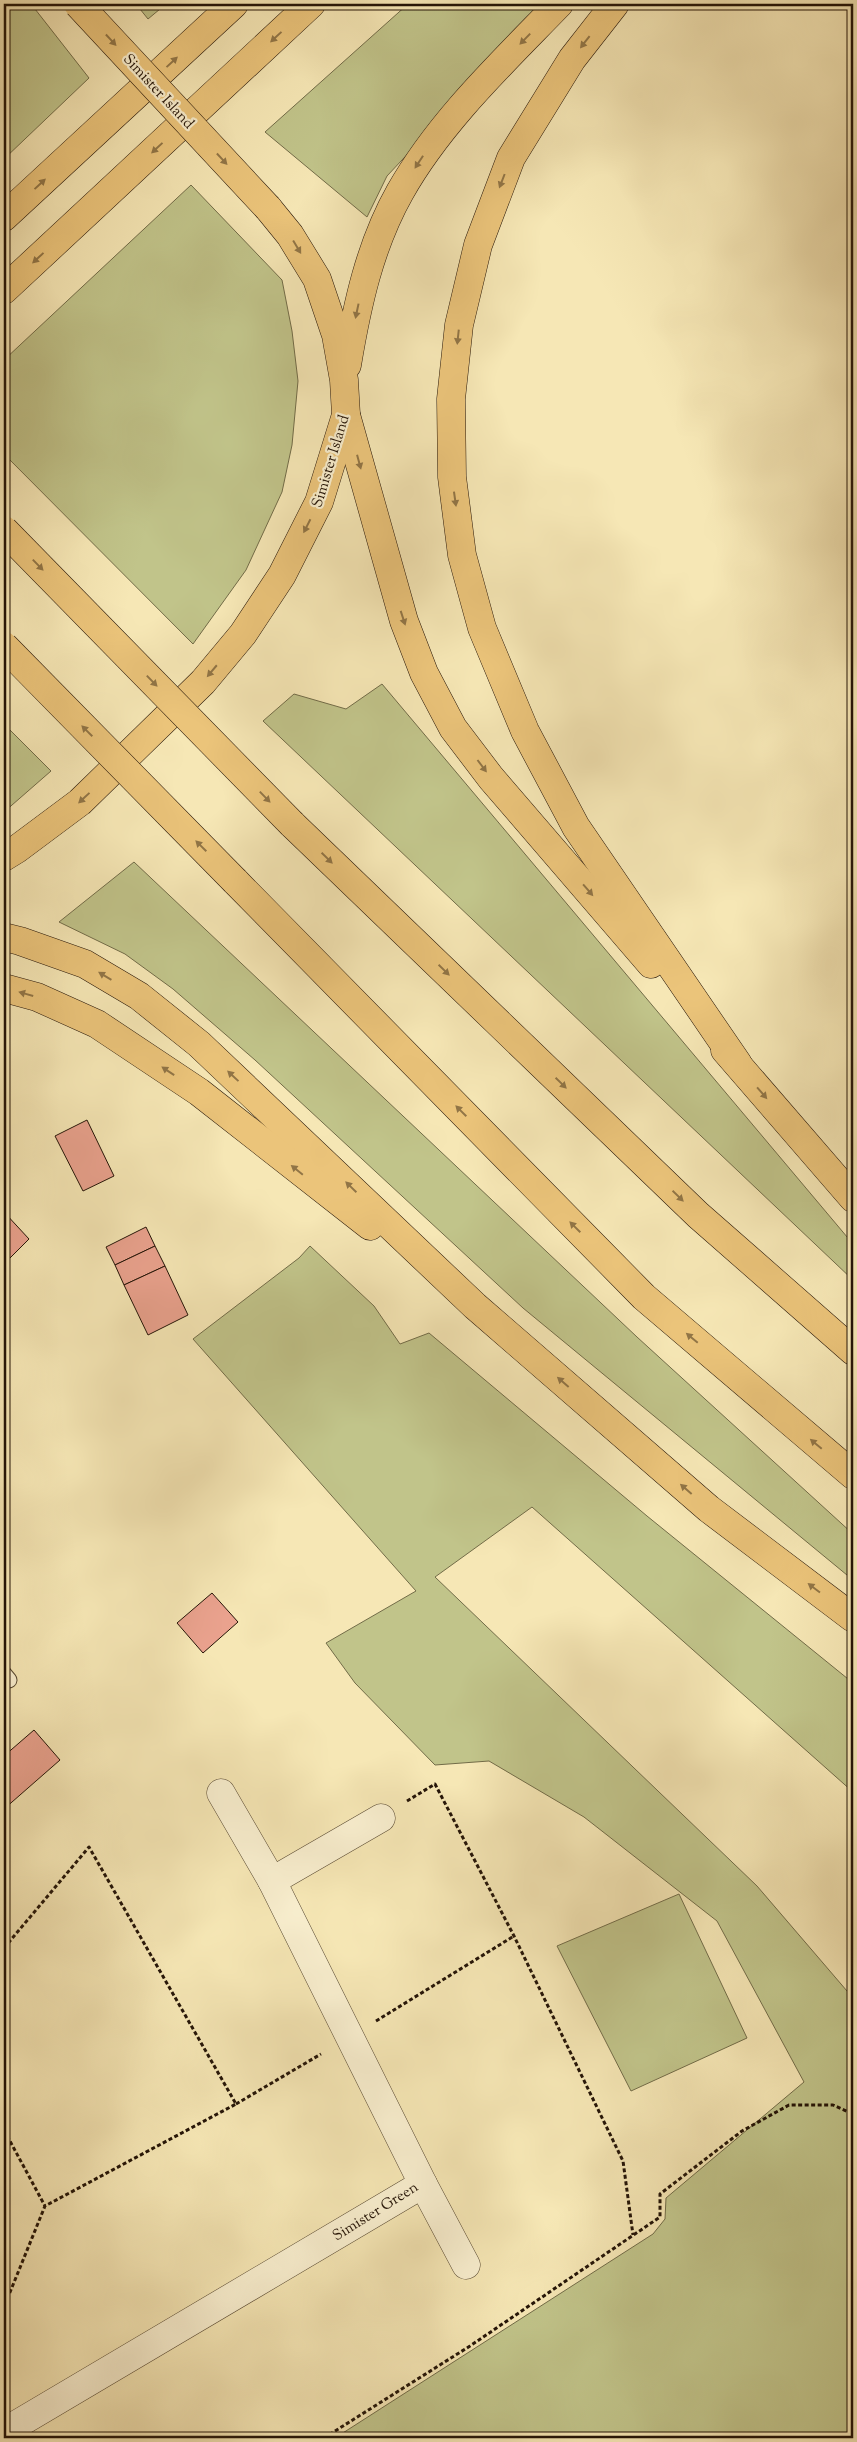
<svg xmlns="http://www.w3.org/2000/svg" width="857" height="2442" viewBox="0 0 857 2442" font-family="'Sorts Mill Goudy',serif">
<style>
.green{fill:#c1c48a;stroke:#726c48}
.building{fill:#eaa28e;stroke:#241407}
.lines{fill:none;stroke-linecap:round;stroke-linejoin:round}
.service-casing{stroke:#584932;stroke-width:17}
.minor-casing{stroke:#584932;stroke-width:29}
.motorway-casing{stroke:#241407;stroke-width:29}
.path{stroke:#241407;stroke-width:3;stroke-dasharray:4 2.5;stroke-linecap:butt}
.service{stroke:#f9efcf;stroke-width:15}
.minor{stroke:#f9efcf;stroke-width:28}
.motorway{stroke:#ebc47a;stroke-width:28}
.motorway-bridge-casing{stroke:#241407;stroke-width:29;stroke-linecap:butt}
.motorway-bridge{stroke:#ebc47a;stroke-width:28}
.oneway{fill:#917546}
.labels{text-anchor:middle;stroke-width:4.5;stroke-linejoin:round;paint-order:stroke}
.street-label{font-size:15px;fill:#241407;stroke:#f9efcf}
</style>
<rect width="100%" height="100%" fill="#f6e7b5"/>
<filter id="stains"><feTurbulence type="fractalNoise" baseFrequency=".004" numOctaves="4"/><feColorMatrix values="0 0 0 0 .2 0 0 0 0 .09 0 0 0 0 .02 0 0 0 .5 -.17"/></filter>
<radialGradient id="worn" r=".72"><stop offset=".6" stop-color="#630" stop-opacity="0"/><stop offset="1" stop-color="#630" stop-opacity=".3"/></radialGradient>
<g class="green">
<polygon points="4,4 24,4 35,9 89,78 4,159"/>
<polygon points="136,4 166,4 148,19"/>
<polygon points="408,4 548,4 387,176 367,217 265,132"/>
<polygon points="191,185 282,280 292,331 298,381 292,445 282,492 246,570 193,644 4,454 4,360"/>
<polygon points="382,684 853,1244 853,1280 263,721 294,694 346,709"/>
<polygon points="4,724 51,771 4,812"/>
<polygon points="134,862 637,1337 853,1534 853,1580 523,1308 255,1060 173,989 125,954 59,922"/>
<polygon points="310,1246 374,1306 400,1344 429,1333 647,1516 853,1683 853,1792 532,1507 435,1577 757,1886 853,1998 853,2438 335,2438 653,2234 665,2219 666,2198 804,2082 717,1921 584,1817 489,1761 435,1765 355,1683 326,1643 416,1591 193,1339 299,1258"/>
<polygon points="679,1894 747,2038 631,2091 557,1946"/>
</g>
<g class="building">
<polygon points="87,1120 114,1176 83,1191 55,1136"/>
<polygon points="4,1212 29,1239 6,1262 4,1260"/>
<polygon points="146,1227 155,1246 115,1265 106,1247"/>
<polygon points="155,1246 165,1266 124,1285 115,1265"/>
<polygon points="165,1266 188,1315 148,1335 124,1285"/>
<polygon points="212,1593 238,1622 203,1653 177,1623"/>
<polygon points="34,1730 60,1760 4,1809 4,1756"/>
</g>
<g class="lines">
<g class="service-casing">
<polyline id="service" points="4,1674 9,1680"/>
</g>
<g class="minor-casing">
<g id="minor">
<polyline points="272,1881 381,1818"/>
<polyline points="423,2184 466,2265"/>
<polyline points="4,2432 423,2184 272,1881 221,1793"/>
</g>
</g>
<g class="motorway-casing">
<g id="motorway">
<polyline points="615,4 572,59 511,158 478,245 459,325 451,399 452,477 462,555 482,628 525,731 576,827 738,1064"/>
<polyline points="4,217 234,4"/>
<polyline points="4,290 311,4"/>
<path d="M347 365C357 305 370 245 400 192 440 121 503 62 559 4"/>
<polyline points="346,415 404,621 424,673 453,728 491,778 651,964"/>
<polyline points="292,824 698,1215 853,1351"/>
<polyline points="4,857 17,849 80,802 203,682 243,634 282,575 319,502 346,415 344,380 336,335 317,279 290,235 268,208"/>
<polyline points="235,881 644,1297 853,1475"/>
<polyline points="4,937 20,941 85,964 139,996 199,1044 475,1306 709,1509 853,1618"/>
<polyline points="4,988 37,997 97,1024 199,1092 370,1226"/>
<polyline points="725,1050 853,1198"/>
</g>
</g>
<g class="path">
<polyline points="407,1801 435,1784 514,1936 623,2161 633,2235"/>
<polyline points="4,1948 89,1847 236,2104 45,2206 4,2307"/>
<polyline points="376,2021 514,1936"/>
<polyline points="236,2104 321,2054"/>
<polyline points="4,2130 45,2206"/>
<polyline points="324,2438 470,2346 660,2217 660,2194 742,2131 789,2105 833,2105 853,2114"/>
</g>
<use href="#service" class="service"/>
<use href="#minor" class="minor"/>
<use href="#motorway" class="motorway"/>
<g class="motorway-bridge-casing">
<g id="motorway-bridge">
<polyline points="78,4 268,208"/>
<polyline points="4,530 292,824"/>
<polyline points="4,646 235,881"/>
</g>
</g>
<use href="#motorway-bridge" class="motorway-bridge"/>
</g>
<defs><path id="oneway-solid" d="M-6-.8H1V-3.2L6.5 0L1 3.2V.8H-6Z" transform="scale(1.25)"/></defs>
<g class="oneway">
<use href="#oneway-solid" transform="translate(276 37) rotate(137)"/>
<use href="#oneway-solid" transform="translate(525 39) rotate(134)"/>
<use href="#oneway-solid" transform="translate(111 40) rotate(47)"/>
<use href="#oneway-solid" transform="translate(585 42) rotate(128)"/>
<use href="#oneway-solid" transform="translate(172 62) rotate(-43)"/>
<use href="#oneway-solid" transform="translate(157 148) rotate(137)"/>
<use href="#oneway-solid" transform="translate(222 159) rotate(47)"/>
<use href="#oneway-solid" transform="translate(419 162) rotate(123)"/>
<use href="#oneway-solid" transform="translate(502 181) rotate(111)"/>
<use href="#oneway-solid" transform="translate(40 184) rotate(-43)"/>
<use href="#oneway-solid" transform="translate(297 247) rotate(59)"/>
<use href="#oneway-solid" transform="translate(38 258) rotate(137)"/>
<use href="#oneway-solid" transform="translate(357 311) rotate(102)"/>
<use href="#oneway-solid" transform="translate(458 337) rotate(96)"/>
<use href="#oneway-solid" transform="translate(359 462) rotate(75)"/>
<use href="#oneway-solid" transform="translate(455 499) rotate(82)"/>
<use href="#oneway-solid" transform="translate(307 526) rotate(117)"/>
<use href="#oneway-solid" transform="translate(38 565) rotate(46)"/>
<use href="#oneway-solid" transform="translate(403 618) rotate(72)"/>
<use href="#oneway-solid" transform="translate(212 671) rotate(130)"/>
<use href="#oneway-solid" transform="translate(152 681) rotate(46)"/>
<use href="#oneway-solid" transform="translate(87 731) rotate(-135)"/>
<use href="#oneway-solid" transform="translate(482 766) rotate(53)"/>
<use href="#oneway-solid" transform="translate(265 797) rotate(46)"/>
<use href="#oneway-solid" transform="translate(84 798) rotate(137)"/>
<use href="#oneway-solid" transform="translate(201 846) rotate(-135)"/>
<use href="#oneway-solid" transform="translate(327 858) rotate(44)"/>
<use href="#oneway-solid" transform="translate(588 890) rotate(49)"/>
<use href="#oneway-solid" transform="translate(444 970) rotate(44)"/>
<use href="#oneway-solid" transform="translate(105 976) rotate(-149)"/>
<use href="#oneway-solid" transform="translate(26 994) rotate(-164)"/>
<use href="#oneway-solid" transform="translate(168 1071) rotate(-146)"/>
<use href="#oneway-solid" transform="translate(233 1076) rotate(-137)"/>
<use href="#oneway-solid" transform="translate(561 1083) rotate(44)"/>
<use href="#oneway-solid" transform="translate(762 1093) rotate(49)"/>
<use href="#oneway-solid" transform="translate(461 1111) rotate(-135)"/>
<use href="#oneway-solid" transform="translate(297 1170) rotate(-141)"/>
<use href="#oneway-solid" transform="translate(351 1187) rotate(-136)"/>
<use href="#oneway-solid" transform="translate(678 1196) rotate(44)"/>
<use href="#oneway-solid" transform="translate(575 1227) rotate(-135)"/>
<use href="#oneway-solid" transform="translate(692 1338) rotate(-140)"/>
<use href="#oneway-solid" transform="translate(563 1382) rotate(-139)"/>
<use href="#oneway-solid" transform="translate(816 1444) rotate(-140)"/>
<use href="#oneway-solid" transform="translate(686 1489) rotate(-139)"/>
<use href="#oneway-solid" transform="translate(814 1588) rotate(-143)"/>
</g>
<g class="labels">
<g class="street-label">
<text transform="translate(159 91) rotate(47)" y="5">Simister Island</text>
<text transform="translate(330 461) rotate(-73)" y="5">Simister Island</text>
<text transform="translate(375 2211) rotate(-32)" y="5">Simister Green</text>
</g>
</g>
<rect width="857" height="2442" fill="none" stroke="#f6e7b5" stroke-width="20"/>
<rect x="5" y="5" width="847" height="2432" fill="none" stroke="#241407" stroke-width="2.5"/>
<rect x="10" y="10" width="837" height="2422" fill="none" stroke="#241407"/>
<rect width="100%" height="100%" filter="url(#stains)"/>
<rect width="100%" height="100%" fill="url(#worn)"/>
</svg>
